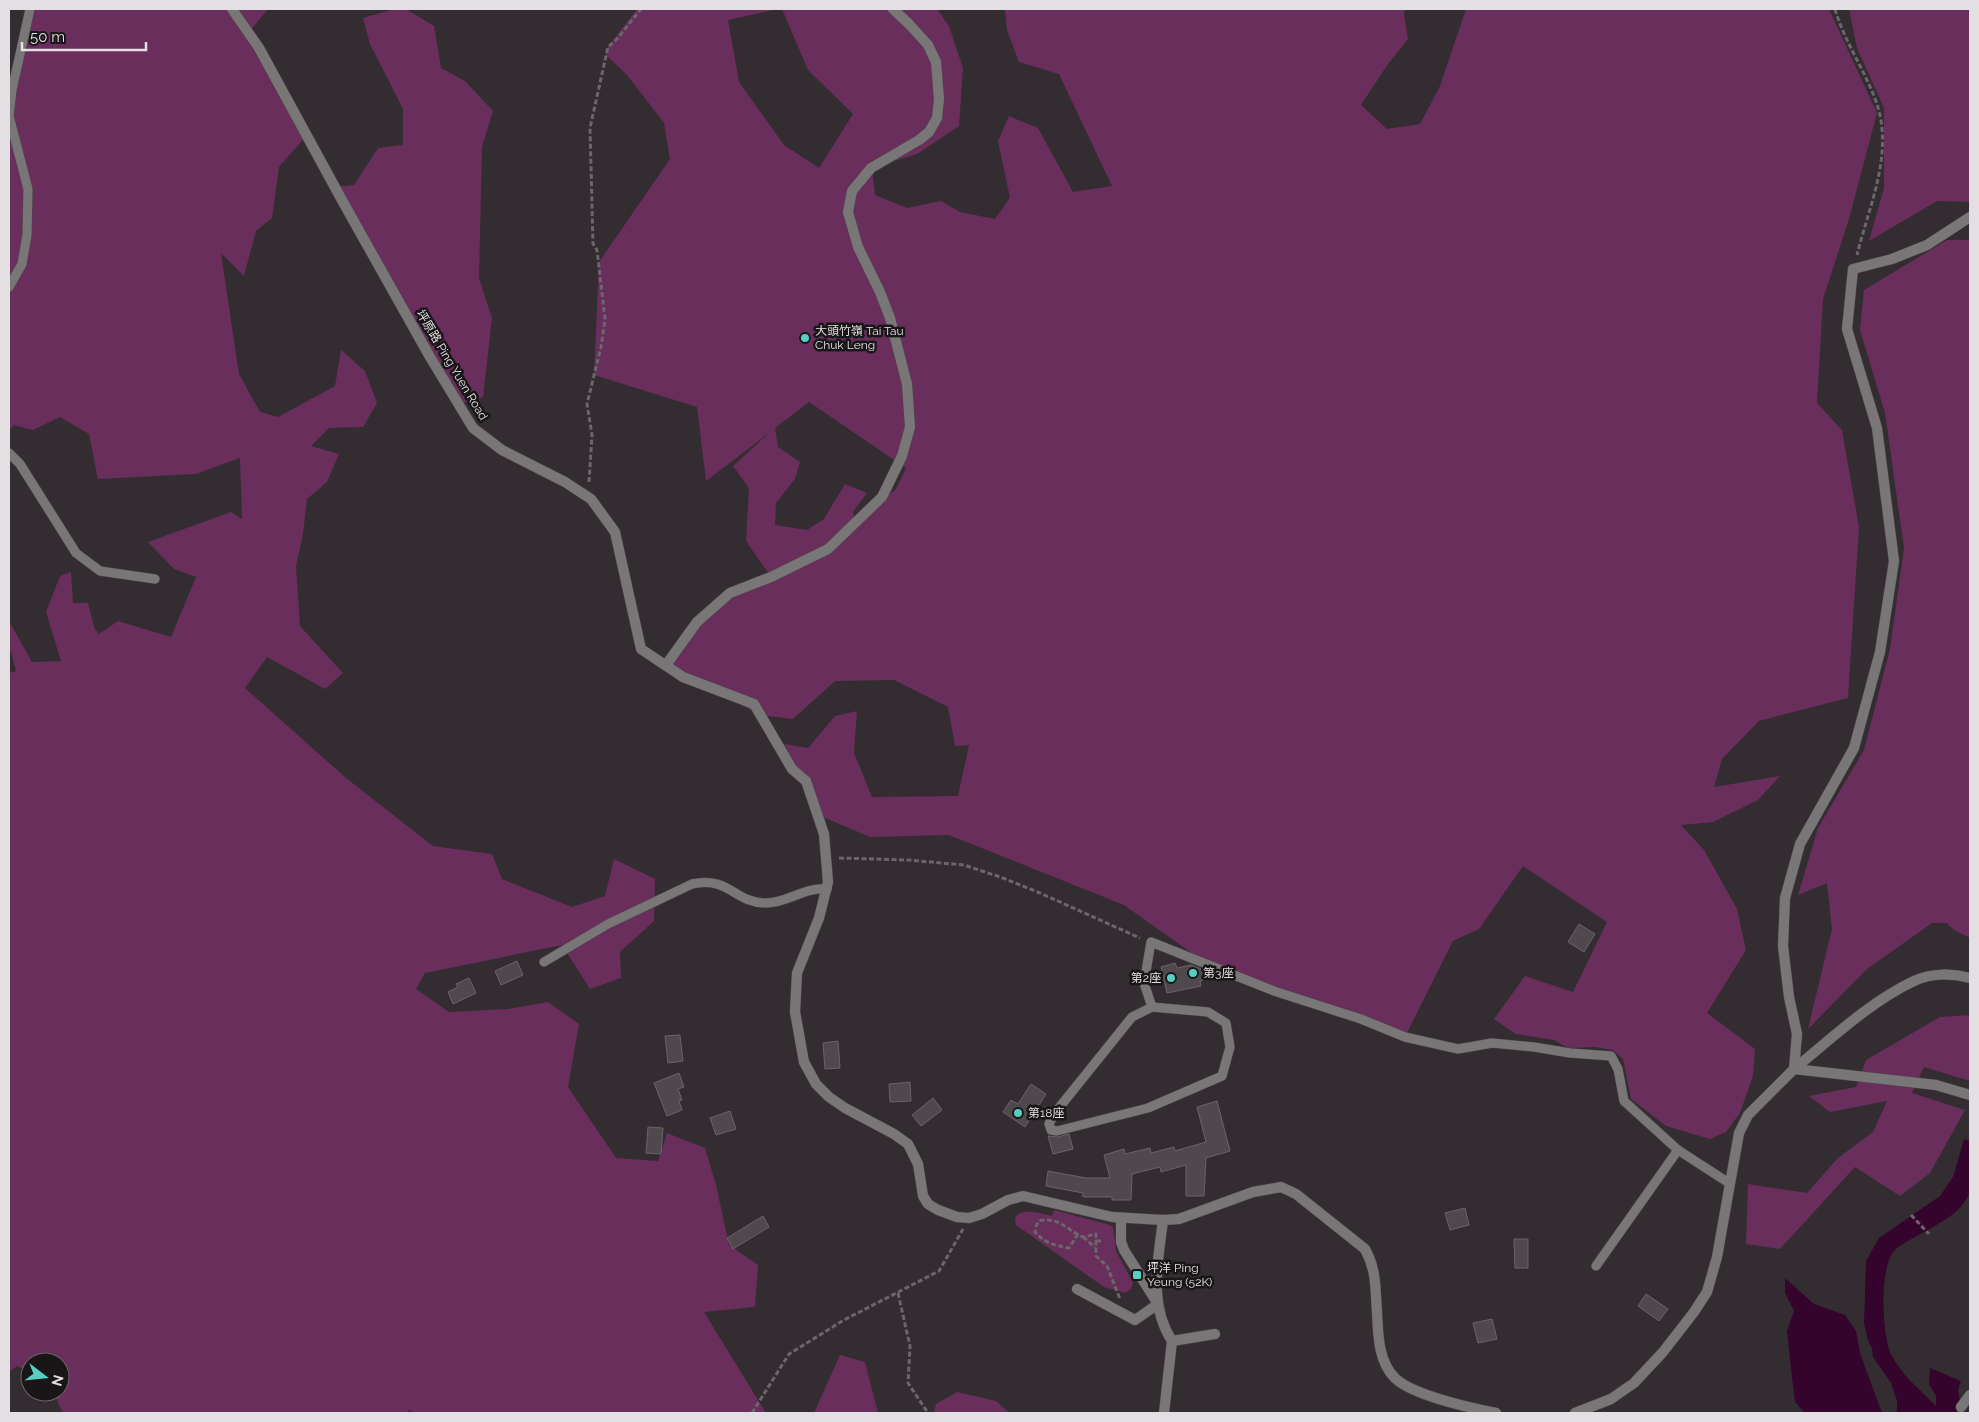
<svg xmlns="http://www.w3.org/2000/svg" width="1979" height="1422" viewBox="0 0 1979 1422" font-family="Raleway,'Noto Sans SC',sans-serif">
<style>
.green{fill:#692e5c;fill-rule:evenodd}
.water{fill:#35042d}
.building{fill:#4f484d;stroke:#6a6367}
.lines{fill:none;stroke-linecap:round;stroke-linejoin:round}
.service-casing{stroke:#4f494d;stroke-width:10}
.minor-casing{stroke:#4f494d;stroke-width:11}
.path{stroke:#6b666a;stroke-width:3;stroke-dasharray:5 2.5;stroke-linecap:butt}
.service{stroke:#797678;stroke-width:9}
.minor{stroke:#797678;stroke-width:10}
.poi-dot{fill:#57cec2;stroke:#191618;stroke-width:2}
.labels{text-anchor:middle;stroke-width:5;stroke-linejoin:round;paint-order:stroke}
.poi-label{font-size:12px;fill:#e3dfe2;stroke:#191618;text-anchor:start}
.street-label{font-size:12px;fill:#e3dfe2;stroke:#191618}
</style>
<rect width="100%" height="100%" fill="#332d31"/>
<g class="green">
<polygon points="30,9 268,9 249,32 307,135 279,167 272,218 256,231 244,276 221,253 239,374 260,412 278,417 335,386 341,350 365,371 377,403 363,427 329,428 311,446 339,454 327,482 307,499 303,534 296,566 300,626 343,673 325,689 267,657 245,688 346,778 433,846 492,854 502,879 572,907 605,896 614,859 655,879 654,921 620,952 621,978 590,989 562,945 425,973 416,989 449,1012 508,1009 548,1002 579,1024 568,1087 616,1158 658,1161 667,1133 705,1148 716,1185 729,1245 758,1265 755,1307 704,1312 766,1413 414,1413 410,1410 405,1413 63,1413 53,1392 60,1392 60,1362 30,1362 30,1372 17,1366 9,1372 9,673 16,671 11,652 9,652 9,621 32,662 61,661 46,612 60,576 71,572 73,603 88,603 95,630 99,634 118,621 171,637 196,577 174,569 148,542 231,512 242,519 240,458 196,474 98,479 89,434 60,417 33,430 14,425 9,430 9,116"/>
<polygon points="395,9 406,9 434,26 441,68 465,81 493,111 482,147 479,278 492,318 483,397 458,404 335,187 354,185 378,148 403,145 403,109 370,44 363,18"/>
<path d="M637 9H778L728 20 739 82 784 145 819 168 853 114 808 70 782 9H937L949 26 963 68 959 126 917 154 872 168 875 195 907 208 941 201 960 212 995 219 1010 198 998 141 1009 116 1038 128 1073 192 1112 186 1059 74 1019 62 1007 30 1005 9H1405L1404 14 1408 39 1388 64 1361 105 1387 129 1420 124 1440 86 1466 9H1829L1877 113 1849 219 1823 299 1817 403 1842 430 1859 527 1848 698 1759 721 1722 759 1714 787 1780 776 1758 800 1713 822 1681 825 1704 850 1737 909 1746 950 1707 1013 1755 1049 1753 1076 1740 1113 1726 1132 1710 1139 1666 1126 1631 1099 1623 1059 1612 1050 1595 1047 1568 1048 1554 1040 1516 1034 1494 1019 1525 976 1573 992 1607 922 1523 866 1479 929 1453 941 1405 1037 1210 966 1124 905 949 835 870 837 823 817 784 744 808 748 835 716 857 711 854 753 872 797 958 796 969 745 955 746 948 707 894 680 835 681 793 719 760 715 666 665 703 618 758 582 771 577 746 541 749 488 733 466 769 433 706 481 697 407 594 375 599 262 670 159 664 123 627 75 606 55 608 47ZM809 402 906 468 896 489 855 522 853 512 867 493 845 484 824 519 807 530 775 525 776 503 795 479 800 462 778 447 775 428Z"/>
<polygon points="1849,9 1970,9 1970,202 1937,201 1869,241 1884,188 1884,108 1857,48"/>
<polygon points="1947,240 1970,240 1970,938 1954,930 1947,923 1932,923 1867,969 1808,1029 1832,929 1827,883 1798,895 1818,828 1864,750 1890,649 1904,548 1885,413 1860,330 1864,290"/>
<polygon points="1970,1015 1970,1081 1924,1067 1912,1093 1965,1110 1930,1173 1900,1196 1855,1167 1780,1249 1746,1244 1748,1184 1807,1193 1838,1158 1873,1132 1887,1101 1830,1112 1809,1096 1856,1087 1866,1060 1940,1017"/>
<path d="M1054 1210 1110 1225 1113 1227 1116 1251 1133 1283 1131 1289 1125 1293 1104 1287 1016 1225 1015 1218C1023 1206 1040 1214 1052 1216Z"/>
<polygon points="840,1355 865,1362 878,1413 814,1413"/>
<polygon points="957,1392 996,1401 1009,1413 934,1413 936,1404"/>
</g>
<g class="water">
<path d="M1964 1139 1970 1141C1970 1153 1973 1180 1970 1191 1963 1218 1917 1233 1897 1248 1878 1262 1882 1335 1891 1354 1901 1375 1921 1390 1936 1406V1396L1929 1384 1930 1368 1961 1381 1958 1390 1961 1406 1955 1413H1892L1897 1411V1401L1891 1383 1873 1357 1872 1348 1868 1341 1864 1323 1866 1261 1879 1238 1940 1196 1953 1177Z"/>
<polygon points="1785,1278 1814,1304 1845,1315 1856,1331 1860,1353 1882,1413 1805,1413 1795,1402 1790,1360 1787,1331 1794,1311 1785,1293"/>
</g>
<g class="building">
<polygon points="1579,924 1595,934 1584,952 1568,942"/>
<polygon points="517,961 523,975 501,985 495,971"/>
<polygon points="1175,963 1177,968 1191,965 1201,969 1204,980 1200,981 1201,986 1167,993 1161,967"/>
<polygon points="469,978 476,993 453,1004 448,992 458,987 456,984"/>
<polygon points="680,1035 683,1061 668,1063 665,1036"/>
<polygon points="838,1041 840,1068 825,1069 823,1043"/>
<polygon points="679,1073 684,1087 678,1089 682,1100 679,1101 682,1110 667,1116 654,1083"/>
<polygon points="910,1082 911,1101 890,1102 889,1084"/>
<polygon points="1031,1084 1046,1094 1025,1127 1003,1112 1011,1100 1018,1104"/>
<polygon points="933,1098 942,1110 921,1126 912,1115"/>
<polygon points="1217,1101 1230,1151 1206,1158 1204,1196 1186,1196 1186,1165 1161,1172 1160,1167 1132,1174 1131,1200 1112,1200 1112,1197 1083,1197 1083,1193 1046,1186 1048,1171 1086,1178 1110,1178 1104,1155 1124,1149 1125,1154 1150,1148 1151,1153 1174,1147 1175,1151 1206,1142 1197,1107"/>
<polygon points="730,1111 736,1129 716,1135 710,1118"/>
<polygon points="648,1127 663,1128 661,1154 646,1153"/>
<polygon points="1069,1134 1073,1149 1053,1154 1048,1136 1058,1137"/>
<polygon points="1465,1208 1469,1225 1450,1230 1445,1213"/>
<polygon points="763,1216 769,1227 733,1249 727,1238"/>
<polygon points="1514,1239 1528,1239 1528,1268 1515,1268"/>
<polygon points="1646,1294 1668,1309 1659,1321 1638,1306"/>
<polygon points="1492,1319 1497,1339 1478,1343 1473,1323"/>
</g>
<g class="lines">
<g class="service-casing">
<g id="service">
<polyline points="9,287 22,264 27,235 28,189 9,116 12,90 30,9"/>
<polyline points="9,453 20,464 76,553 100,571 155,579"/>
<path d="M544 962 608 924 692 884C730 876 734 903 766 903 788 903 803 887 827 889"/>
<polyline points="1152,1007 1144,983 1151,942 1274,991 1361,1019 1405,1037 1458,1049 1492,1043 1534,1047 1570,1053 1611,1056 1618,1069 1624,1101 1678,1150 1729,1183"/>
<polygon points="1152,1007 1208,1012 1226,1023 1230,1047 1222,1076 1148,1108 1057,1131 1051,1130 1049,1124 1054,1114 1132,1017"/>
<polyline points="1596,1266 1678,1150"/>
</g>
</g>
<g class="minor-casing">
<g id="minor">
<path d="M232 9 259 48 343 202 430 357 473 428 502 450 565 482 591 499 615 532 641 649 683 677 754 704 792 769 806 781 824 834 828 882 819 918 797 973 795 1012 804 1062 816 1084 829 1097 845 1108 894 1134 908 1144 918 1164 923 1196 928 1204 938 1210 957 1217 969 1218 982 1214 1008 1200 1023 1196 1112 1217 1163 1220 1179 1219 1253 1192 1281 1187 1296 1194 1365 1249C1377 1271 1375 1288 1377 1312 1378 1333 1378 1362 1395 1378 1412 1395 1471 1408 1496 1413"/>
<polyline points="666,665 697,622 730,593 771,577 828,549 882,497 902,456 910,427 907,384 890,318 880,292 858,247 848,212 852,191 871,168 919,140 929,132 937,118 939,99 936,62 928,45 909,24 893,9"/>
<path d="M1794 1069C1831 1039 1871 1001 1914 981 1931 973 1952 973 1970 978"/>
<polyline points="1794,1069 1936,1085 1970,1095"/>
<path d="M1163 1220C1158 1262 1148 1304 1172 1341L1164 1413"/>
<polyline points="1077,1289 1135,1320 1158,1304 1124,1250 1121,1242 1121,1218"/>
<polyline points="1172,1341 1215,1334"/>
<polyline points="1961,1407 1970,1395"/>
<polyline points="1575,1413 1611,1399 1634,1383 1663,1352 1694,1312 1707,1292 1717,1257 1739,1133 1748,1115 1794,1069 1797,1034 1789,997 1783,946 1785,898 1800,844 1854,748 1880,652 1894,561 1877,428 1847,329 1853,269 1892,259 1927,245 1970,217"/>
</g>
</g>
<g class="path">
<path d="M1835 9C1844 40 1862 66 1874 96 1896 150 1870 202 1857 255"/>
<polyline points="589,482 592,435 587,404 601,347 605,319 597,250 593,244 590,128 608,47 617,39 641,9"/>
<polyline points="839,858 908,860 964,865 1003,878 1040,893 1140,938"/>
<polyline points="1911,1215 1929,1234"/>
<path d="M1078 1234 1069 1248C1054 1245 1046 1244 1035 1232L1036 1226 1039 1221C1058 1216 1067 1230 1083 1237L1096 1234V1256L1107 1266 1120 1299"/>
<polyline points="1083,1237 1095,1247"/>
<polyline points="1096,1241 1103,1241"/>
<polyline points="898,1293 910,1346 908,1383 928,1413"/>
<polyline points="752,1413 789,1354 844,1320 939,1271 963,1229"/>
</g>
<use href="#service" class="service"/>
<use href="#minor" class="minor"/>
</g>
<g class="poi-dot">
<circle cx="805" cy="338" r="5"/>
<circle cx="1193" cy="973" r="5"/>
<circle cx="1171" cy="978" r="5"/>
<circle cx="1018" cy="1113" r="5"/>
<rect x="1132" y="1270" width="10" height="10" rx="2.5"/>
</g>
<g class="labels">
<g class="poi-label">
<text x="815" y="335">大頭竹嶺 Tai Tau<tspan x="815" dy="14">Chuk Leng</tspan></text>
<text x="1203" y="977">第3座</text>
<text x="1161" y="982" text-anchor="end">第2座</text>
<text x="1028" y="1117">第18座</text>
<text x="1147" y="1272">坪洋 Ping<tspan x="1147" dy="14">Yeung (52K)</tspan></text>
</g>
<g class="street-label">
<text transform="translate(452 365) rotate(59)" y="4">坪原路 Ping Yuen Road</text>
</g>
</g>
<rect width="1979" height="1422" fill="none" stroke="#e3dfe2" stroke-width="20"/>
<g transform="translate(45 1377) rotate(106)"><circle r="24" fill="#191618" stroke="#6a6669"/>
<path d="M0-4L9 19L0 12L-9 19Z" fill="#57cec2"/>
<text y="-8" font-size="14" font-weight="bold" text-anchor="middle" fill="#e3dfe2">N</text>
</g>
<path d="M22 42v8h124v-8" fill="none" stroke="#e3dfe2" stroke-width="2.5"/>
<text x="30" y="42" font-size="15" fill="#e3dfe2" stroke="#191618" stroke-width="4" paint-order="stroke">50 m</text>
</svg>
